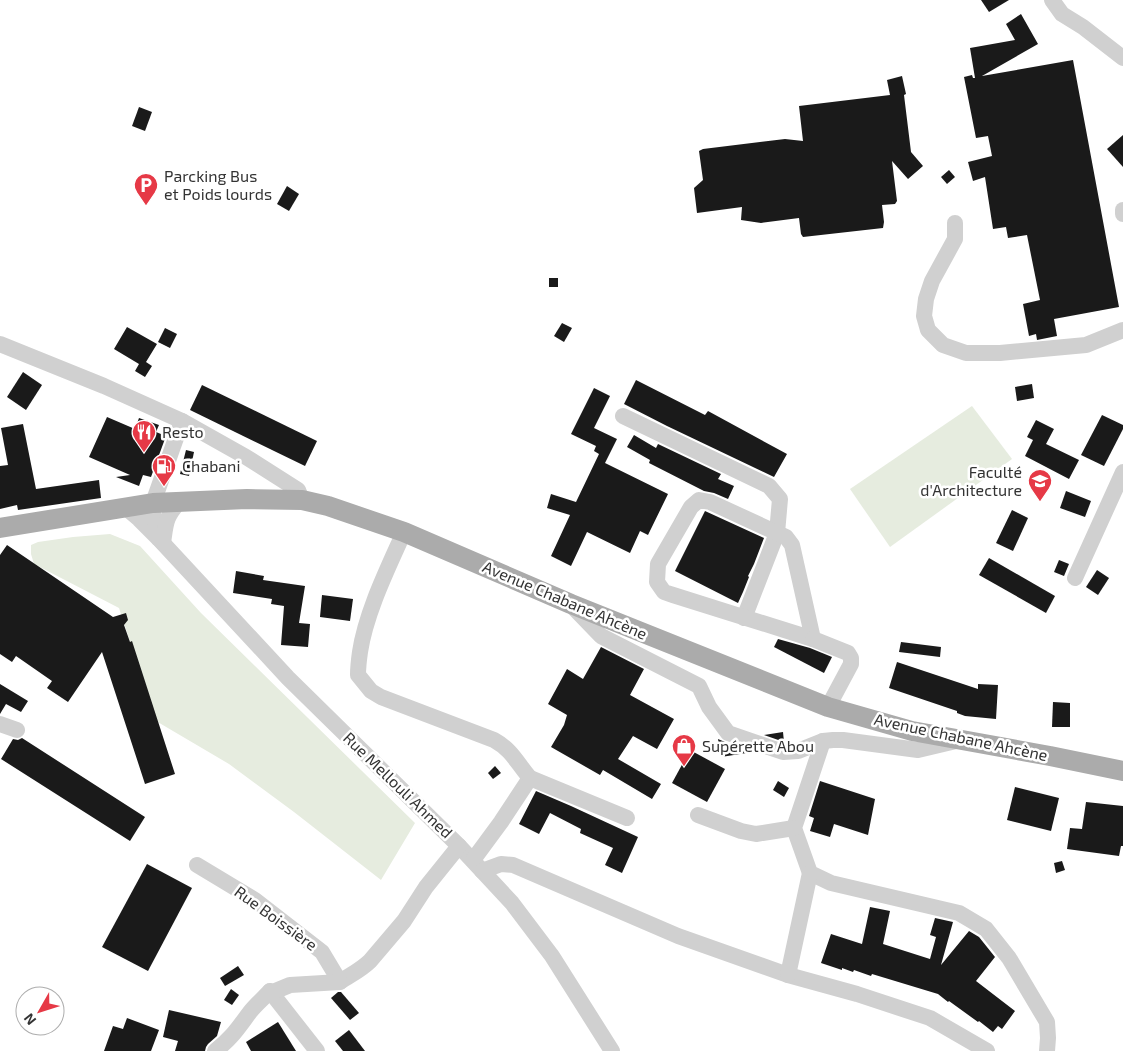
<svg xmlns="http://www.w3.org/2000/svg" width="1123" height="1051" viewBox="0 0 1123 1051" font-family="'Exo 2',sans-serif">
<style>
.green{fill:#e6ecdf}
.building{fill:#1a1a1a}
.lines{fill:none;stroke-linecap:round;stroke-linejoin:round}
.minor{stroke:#d0d0d0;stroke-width:16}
.major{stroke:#ababab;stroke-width:20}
.labels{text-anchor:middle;stroke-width:5;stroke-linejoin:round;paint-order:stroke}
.poi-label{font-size:16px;fill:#333;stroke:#fff;text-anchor:start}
.street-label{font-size:16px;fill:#333;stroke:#fff}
</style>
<rect width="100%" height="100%" fill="#fff"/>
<g class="green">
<polygon points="972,406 1012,459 890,547 850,489"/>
<polygon points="110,534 140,546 201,613 415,823 381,880 294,812 229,764 156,721 119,608 34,564 31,554 31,545 38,542 73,537"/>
</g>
<g class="building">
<polygon points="981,0 1009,0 989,12"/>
<polygon points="1021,14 1038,44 982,76 1073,60 1119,307 1054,319 1057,336 1037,340 1036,334 1029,336 1023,304 1040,300 1027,235 1008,238 1006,227 993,229 985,177 973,181 968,162 992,156 988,136 976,138 964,77 972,75 973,78 975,78 970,48 1015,40 1006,24"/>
<polygon points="902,76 906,94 904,95 911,152 923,166 908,179 892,161 897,201 895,204 882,205 884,222 883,228 803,237 801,234 799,218 761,223 741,220 742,207 697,213 694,188 703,180 699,151 703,149 785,139 803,141 799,106 890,95 887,80"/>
<polygon points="139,107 152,112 145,131 132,126"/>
<polygon points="1123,135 1123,167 1107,149"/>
<polygon points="949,170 955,177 947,184 941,177"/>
<polygon points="287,186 299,194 289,211 277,204"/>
<rect x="549" y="278" width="9" height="9"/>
<polygon points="562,323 572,328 564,342 554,336"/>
<polygon points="127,327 157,344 146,362 152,366 145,377 135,371 139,364 114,349"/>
<polygon points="165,328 177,334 170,348 158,342"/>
<polygon points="23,372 42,385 26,410 7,397"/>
<polygon points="636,380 705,415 708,411 787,454 774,477 667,426 624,404"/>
<polygon points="1032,384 1034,398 1017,401 1015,387"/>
<polygon points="202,385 317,441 305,466 190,410"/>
<polygon points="594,388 610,396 594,428 617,439 605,463 668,494 648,535 640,531 630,553 587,532 571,566 551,556 570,515 547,508 551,494 576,502 599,454 594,451 596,446 571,434"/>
<polygon points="1102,415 1123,425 1123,429 1104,466 1081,455"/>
<polygon points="107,417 135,429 139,418 159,425 156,432 166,436 151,477 143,475 139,486 116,477 130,475 89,457"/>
<polygon points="1036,420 1054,429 1046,444 1079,460 1069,479 1025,456 1033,440 1027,437"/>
<polygon points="23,424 36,489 99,480 101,498 18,510 17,505 0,509 0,466 8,465 1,428"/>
<polygon points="634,435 656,448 658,444 721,474 718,479 734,486 728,499 714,493 704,491 649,463 650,460 627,447"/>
<polygon points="186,450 194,452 189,476 180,474"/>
<polygon points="1066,491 1091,501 1085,517 1060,508"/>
<polygon points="1012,510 1028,518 1013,551 996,543"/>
<polygon points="705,511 764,538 754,564 748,576 749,577 743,592 738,603 675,571"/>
<polygon points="7,545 113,617 126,613 128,620 124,625 130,642 132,641 175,774 145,784 102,652 68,702 47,688 52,681 16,656 12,662 0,654 0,555"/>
<polygon points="989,558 1055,596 1046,613 979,575"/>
<polygon points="1059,560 1069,564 1064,576 1054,572"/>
<polygon points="1097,570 1109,578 1098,595 1086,587"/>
<polygon points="236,571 264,576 263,580 305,586 299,623 310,624 308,647 281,645 284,606 271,604 272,599 233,593"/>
<polygon points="322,595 353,599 350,621 320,617"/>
<polygon points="778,639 810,648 832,657 824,673 774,647"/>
<polygon points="901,642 941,647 940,657 899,652"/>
<polygon points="601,647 644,669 630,695 674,719 657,749 633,736 618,759 661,784 652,799 603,770 600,775 551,747 564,725 567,715 548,704 567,669 583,679"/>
<polygon points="897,662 978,689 978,684 998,685 996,719 965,716 957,713 957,711 889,688"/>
<polygon points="0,684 28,701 21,712 6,704 0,714"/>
<polygon points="1053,702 1070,703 1070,727 1052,727"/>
<polygon points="783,732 784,742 764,735"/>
<polygon points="22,738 145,817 130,841 1,759 13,739 18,740"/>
<polygon points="718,739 725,742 753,752 721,757"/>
<polygon points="690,750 725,769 707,802 672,783"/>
<polygon points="495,766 501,773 493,779 488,773"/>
<polygon points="778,781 789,788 784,797 773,790"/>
<polygon points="820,781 875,799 868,835 834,824 830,837 810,831 814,818 809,816"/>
<polygon points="1015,787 1059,798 1051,831 1007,820"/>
<polygon points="536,791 571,806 638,837 622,873 605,865 613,848 580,833 581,829 550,813 539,834 519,824"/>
<polygon points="1086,802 1123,806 1123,846 1121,846 1119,856 1067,849 1070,828 1082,829"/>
<polygon points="1062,861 1065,870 1056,873 1054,863"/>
<polygon points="147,864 192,888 148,971 102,947"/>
<polygon points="870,907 890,911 883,944 930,959 936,937 930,935 935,918 953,922 941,965 969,931 979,937 995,957 976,981 1015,1011 1002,1029 998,1026 993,1032 979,1021 978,1022 949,1001 948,1002 938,994 872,974 871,976 854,970 853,972 842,968 842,970 821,963 831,934 862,944"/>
<polygon points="238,966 244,975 225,986 220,978"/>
<polygon points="231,989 239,995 232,1005 224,1000"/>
<polygon points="338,992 341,992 359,1013 350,1020 331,998"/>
<polygon points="169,1010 221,1022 217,1036 208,1044 206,1047 205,1051 175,1051 178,1041 163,1037"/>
<polygon points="127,1018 159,1030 151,1051 104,1051 113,1026 123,1029"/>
<polygon points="278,1022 296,1051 251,1051 246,1042"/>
<polygon points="349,1030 365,1051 343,1051 335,1041"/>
</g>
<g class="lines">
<g class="minor">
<polyline points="1052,0 1062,14 1083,27 1123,58"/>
<polyline points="1123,210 1123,214"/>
<polyline points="955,223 955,239 932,281 926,299 924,316 928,330 943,345 966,353 1000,353 1086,345 1123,330"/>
<polyline points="0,344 104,386 182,421 246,457 298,490 302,500"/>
<polyline points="623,416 769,486 780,499 777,533 744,618"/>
<polygon points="699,500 710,502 786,537 792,545 813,639 673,595 664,592 657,582 658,564 691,507"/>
<polyline points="126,508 139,519 159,539 288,678 459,846 512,903 552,956 612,1051"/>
<path d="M404 532C388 568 366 612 360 652 359 659 358 667 358 675L371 691 381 697 494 740C512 750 517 763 530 778L501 822 473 860"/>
<polyline points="159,539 152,509 153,503 182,421"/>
<path d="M163 543C166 523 165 518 179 502"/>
<polyline points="1075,578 1123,472"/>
<polyline points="572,606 601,636 699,686 709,707 728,733 783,752 798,751 823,741 833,740 843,740 918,750 956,741"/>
<polyline points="813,639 848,653 851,658 851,664 828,707"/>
<polyline points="0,724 17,730"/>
<polyline points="823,741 794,828 810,873 831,883 959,913 986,929 1009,958 1047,1022 1048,1038 1047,1051"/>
<polyline points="530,778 627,818"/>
<polyline points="698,815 741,831 756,834 794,828"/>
<path d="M197 865 255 900 322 952 340 982C350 975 361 970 370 961L404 921 426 887 459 846"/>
<polyline points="482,871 501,864 513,865 678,936 788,975 857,994 930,1018 987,1051"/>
<polyline points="788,975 810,873"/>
<polyline points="270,991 317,1051"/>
<path d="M215 1051C232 1038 238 1028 250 1012 256 1004 264 998 270 991L273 992 290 985 340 982"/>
</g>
<polyline class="major" points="0,528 153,503 247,499 302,500 328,506 404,532 571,604 828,707 912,731 1050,756 1123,771"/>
</g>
<defs>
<g id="parking-pin" transform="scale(1.25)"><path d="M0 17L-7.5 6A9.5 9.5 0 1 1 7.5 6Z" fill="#e63946" stroke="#fff"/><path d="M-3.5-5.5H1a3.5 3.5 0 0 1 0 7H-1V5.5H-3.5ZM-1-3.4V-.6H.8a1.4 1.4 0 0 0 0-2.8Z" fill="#fff"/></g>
<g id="restaurant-pin" transform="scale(1.25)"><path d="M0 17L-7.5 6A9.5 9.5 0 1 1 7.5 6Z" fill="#e63946" stroke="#fff"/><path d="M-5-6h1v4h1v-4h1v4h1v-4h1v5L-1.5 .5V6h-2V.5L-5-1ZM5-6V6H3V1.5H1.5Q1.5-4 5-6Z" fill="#fff"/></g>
<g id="fuel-pin" transform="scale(1.25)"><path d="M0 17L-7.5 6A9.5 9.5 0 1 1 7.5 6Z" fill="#e63946" stroke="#fff"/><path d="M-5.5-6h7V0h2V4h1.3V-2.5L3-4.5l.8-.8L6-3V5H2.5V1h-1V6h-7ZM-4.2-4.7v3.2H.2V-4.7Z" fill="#fff"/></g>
<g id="university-pin" transform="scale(1.25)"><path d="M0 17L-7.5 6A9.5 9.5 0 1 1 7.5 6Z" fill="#e63946" stroke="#fff"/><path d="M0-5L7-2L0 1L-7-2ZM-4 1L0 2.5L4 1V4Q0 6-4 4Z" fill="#fff"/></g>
<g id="shop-pin" transform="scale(1.25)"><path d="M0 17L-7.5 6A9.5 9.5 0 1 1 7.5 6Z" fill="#e63946" stroke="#fff"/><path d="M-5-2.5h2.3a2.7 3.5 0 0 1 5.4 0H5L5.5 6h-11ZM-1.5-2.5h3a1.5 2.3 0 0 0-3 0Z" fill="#fff"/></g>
</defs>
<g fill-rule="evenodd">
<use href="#parking-pin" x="146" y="185"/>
<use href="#restaurant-pin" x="144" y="432"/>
<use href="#fuel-pin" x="164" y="466"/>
<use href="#university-pin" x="1040" y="481"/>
<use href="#shop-pin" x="684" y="746"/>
</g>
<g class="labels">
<g class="poi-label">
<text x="164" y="182">Parcking Bus<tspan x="164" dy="18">et Poids lourds</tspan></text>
<text x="162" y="438">Resto</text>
<text x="182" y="472">Chabani</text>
<text x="1022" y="478" text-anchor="end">Faculté<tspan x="1022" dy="18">d'Architecture</tspan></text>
<text x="702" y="752">Supérette Abou</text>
</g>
<g class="street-label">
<text transform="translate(565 600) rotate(23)" y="6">Avenue Chabane Ahcène</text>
<text transform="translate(961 737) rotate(12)" y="6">Avenue Chabane Ahcène</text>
<text transform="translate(398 785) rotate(44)" y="6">Rue Mellouli Ahmed</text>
<text transform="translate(276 918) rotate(36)" y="6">Rue Boissière</text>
</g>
</g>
<g transform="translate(40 1011) rotate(231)"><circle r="24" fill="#ffffff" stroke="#adadad"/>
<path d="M0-4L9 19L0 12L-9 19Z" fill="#e63946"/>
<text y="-8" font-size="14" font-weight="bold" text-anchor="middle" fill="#333333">N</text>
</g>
</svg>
